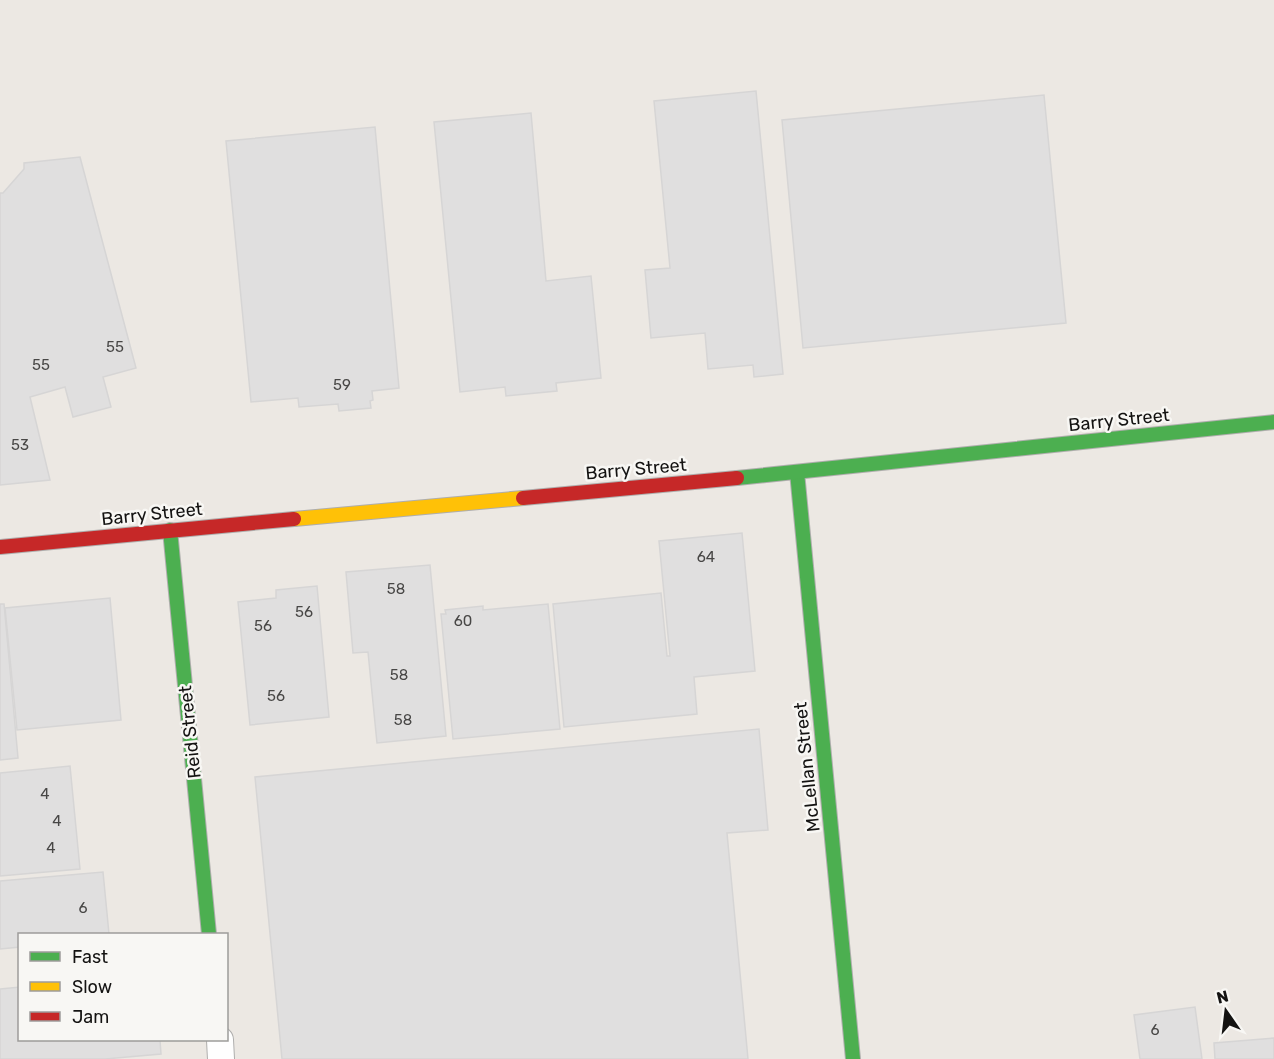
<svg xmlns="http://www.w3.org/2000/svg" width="1274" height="1059" viewBox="0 0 1274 1059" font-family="Rubik,sans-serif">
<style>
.built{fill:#ece8e3;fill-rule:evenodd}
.building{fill:#e0dfdf;stroke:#d6d5d5;stroke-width:1.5}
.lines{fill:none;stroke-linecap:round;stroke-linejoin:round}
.street-casing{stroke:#afaead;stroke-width:28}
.fast-casing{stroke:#afaead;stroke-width:16}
.slow-casing{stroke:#afaead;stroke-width:16}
.jam-casing{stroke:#afaead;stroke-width:16}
.street{stroke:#fefefe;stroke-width:26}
.fast{stroke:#4caf50;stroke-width:14}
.slow{stroke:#ffc107;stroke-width:14}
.jam{stroke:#c62828;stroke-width:14}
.labels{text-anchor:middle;stroke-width:5;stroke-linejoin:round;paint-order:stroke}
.number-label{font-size:15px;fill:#484746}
.street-label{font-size:18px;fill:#141312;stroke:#f8f7f4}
</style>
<rect width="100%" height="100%" fill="#f7f6f5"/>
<path class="built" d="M0 0H1274V1059H0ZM20 934H226V1040H20Z"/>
<g class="building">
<polygon points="756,91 783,374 754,377 753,365 708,369 705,333 651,338 645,270 670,268 654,101"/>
<polygon points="1044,95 1066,323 803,348 782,120"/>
<polygon points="531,113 546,281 591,276 601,378 556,383 557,391 506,396 505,387 460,392 434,122"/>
<polygon points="375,127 399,388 372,391 373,400 370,401 371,408 339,411 338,404 299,407 298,398 251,402 226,141"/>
<polygon points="80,157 136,368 103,377 111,407 73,417 65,387 30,397 50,480 0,485 0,193 3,193 24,169 24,163"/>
<polygon points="742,533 755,671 694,677 697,714 564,727 553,604 661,593 667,656 670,656 659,541"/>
<polygon points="430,565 446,736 377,743 368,652 353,653 346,572"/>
<polygon points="317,586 329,717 250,725 238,602 276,598 276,590"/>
<polygon points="110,598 121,720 17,730 5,608"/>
<polygon points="0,604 4,604 18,758 0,760"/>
<polygon points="548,604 560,729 453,739 441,614 446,614 445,610 483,606 483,610"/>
<polygon points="759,729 768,830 727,833 748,1059 282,1059 255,777"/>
<polygon points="70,766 80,869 0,876 0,773"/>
<polygon points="103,872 109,934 20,934 20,947 0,949 0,881"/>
<polygon points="20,987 20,1040 160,1040 161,1054 105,1059 0,1059 0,989"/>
<polygon points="1195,1007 1202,1059 1140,1059 1134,1015"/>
<polygon points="1274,1038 1274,1059 1215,1059 1214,1043"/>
</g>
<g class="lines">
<g class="street-casing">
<polyline id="street" points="220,1040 221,1059"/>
</g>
<g class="fast-casing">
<g id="fast">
<polyline points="797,472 853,1059"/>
<polyline points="737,478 1274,422"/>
<polyline points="170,530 209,934"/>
</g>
</g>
<g class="slow-casing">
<polyline id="slow" points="294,519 523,498"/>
</g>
<g class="jam-casing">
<g id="jam">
<polyline points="523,498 737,478"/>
<polyline points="0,547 294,519"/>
</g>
</g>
<use href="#street" class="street"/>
<use href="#fast" class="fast"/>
<use href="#slow" class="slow"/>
<use href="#jam" class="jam"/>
</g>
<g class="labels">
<g class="number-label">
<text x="115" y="352">55</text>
<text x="41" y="370">55</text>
<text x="342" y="390">59</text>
<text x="20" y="450">53</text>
<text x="706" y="562">64</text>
<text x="396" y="594">58</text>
<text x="304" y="617">56</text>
<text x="463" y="626">60</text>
<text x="263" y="631">56</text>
<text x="399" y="680">58</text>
<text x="276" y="701">56</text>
<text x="403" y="725">58</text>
<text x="45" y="799">4</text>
<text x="57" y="826">4</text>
<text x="51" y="853">4</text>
<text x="83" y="913">6</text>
<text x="1155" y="1035">6</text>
</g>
<g class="street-label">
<text transform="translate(1119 420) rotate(-6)" y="6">Barry Street</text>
<text transform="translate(636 469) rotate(-5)" y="6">Barry Street</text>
<text transform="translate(152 514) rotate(-6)" y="6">Barry Street</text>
<text transform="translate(190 732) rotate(-96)" y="6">Reid Street</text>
<text transform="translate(807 767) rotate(-96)" y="6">McLellan Street</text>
</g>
</g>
<rect x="18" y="933" width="210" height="108" fill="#f8f7f4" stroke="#9d9c9a" stroke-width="1.5"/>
<rect x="30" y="952" width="30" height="9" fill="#4caf50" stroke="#9d9c9a" stroke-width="1.5"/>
<text x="72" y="963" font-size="18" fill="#141312">Fast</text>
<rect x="30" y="982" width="30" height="9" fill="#ffc107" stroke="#9d9c9a" stroke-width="1.5"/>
<text x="72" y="993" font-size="18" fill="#141312">Slow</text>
<rect x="30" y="1012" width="30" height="9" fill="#c62828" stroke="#9d9c9a" stroke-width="1.5"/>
<text x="72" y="1023" font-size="18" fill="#141312">Jam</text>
<g transform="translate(1226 1011) rotate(346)" stroke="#f8f7f4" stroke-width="4.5" paint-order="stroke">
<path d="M0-4.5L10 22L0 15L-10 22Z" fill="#141312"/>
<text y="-9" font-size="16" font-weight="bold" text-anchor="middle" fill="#141312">N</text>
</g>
</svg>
